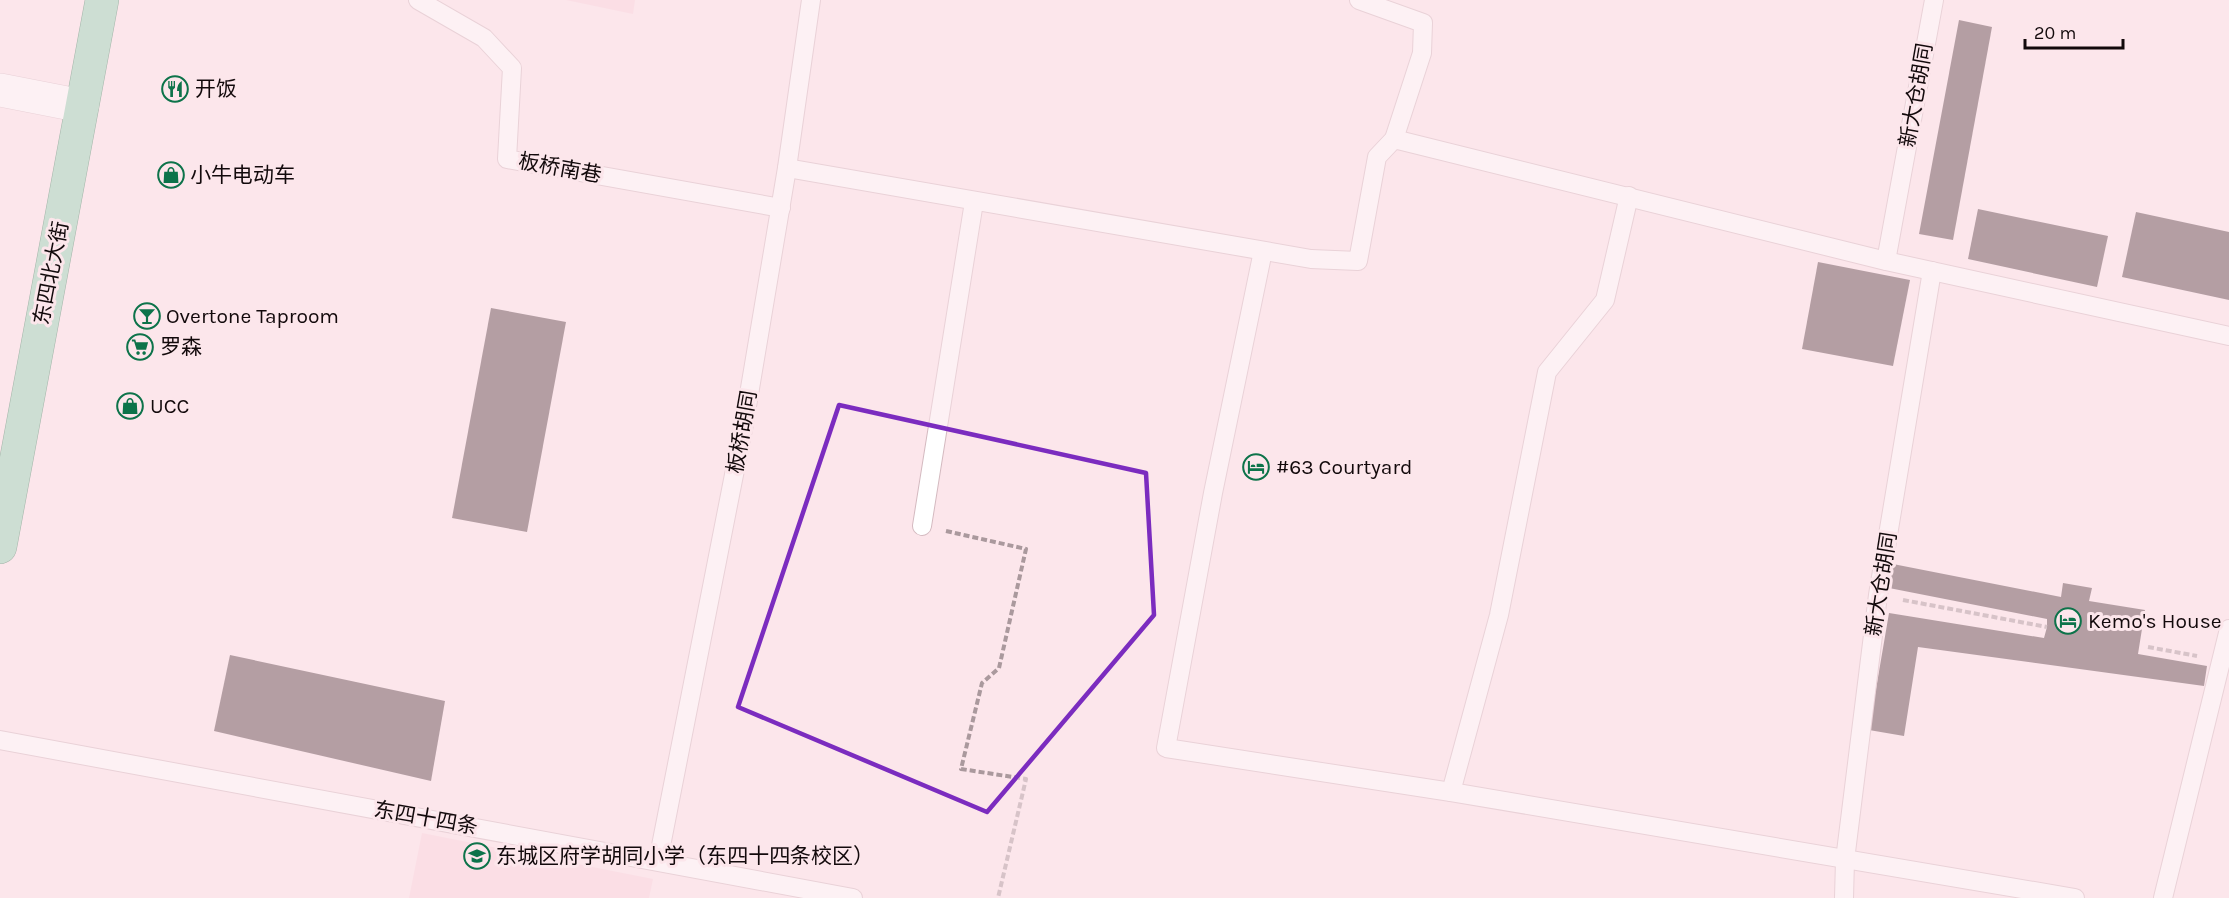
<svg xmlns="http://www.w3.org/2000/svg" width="2229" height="898" viewBox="0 0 2229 898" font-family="Karla,'Noto Sans SC',sans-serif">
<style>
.built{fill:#fad6de}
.building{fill:#5e484d}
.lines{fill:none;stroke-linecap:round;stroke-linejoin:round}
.lane-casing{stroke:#d4bac0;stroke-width:20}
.street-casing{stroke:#d4bac0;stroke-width:34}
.primary-casing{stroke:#397b5a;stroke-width:34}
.path{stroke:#aa999d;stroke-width:4;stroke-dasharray:6 3;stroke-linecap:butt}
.lane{stroke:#fff;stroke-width:18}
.street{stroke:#fff;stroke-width:33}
.primary{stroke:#95d4b5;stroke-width:33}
.marked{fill:none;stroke:#7b2cbf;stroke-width:4.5;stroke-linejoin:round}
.labels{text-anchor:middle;stroke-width:6;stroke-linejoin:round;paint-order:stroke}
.poi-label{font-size:21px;fill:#12090b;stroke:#fce6eb;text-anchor:start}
.street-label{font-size:21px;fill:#12090b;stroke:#fce6eb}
</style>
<rect width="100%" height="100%" fill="#fce6eb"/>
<g class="built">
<polygon points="566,0 635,0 633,14"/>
<polygon points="422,833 653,879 649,898 409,898"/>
</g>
<g class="building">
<polygon points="1959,20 1992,27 1953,240 1919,234"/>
<polygon points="1978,209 2108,236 2097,287 1968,259"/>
<polygon points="2136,212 2229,232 2229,300 2122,277"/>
<polygon points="1818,262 1910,280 1893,366 1802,349"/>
<polygon points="491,308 566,322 527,532 452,518"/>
<polygon points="1893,564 2061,597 2063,583 2092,588 2089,601 2145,610 2138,654 2207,666 2204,686 1918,647 1904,736 1869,730 1889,613 2044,638 2047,627 2047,619 1889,588"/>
<polygon points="230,655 445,701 431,781 214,731"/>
</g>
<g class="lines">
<g class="lane-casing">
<g id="lane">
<polyline points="418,0 484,38 512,68 507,159 781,208"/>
<polyline points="1359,0 1423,23 1422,53 1394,139"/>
<polyline points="787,168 1311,259 1358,261 1377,157 1394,139 1886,261 2229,336"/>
<polyline points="1263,251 1213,493 1166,748 1451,792 2075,898"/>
<polyline points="1886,261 1934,0"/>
<polyline points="922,526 974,202"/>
<polyline points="0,740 853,898"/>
<polyline points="1451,792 1499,615 1547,372 1605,300 1629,196"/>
<polyline points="658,861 744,424 787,168 811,0"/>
<polyline points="1844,898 1845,860 1878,595 1932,271"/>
<polyline points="2163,898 2229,629"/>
</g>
</g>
<g class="street-casing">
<polyline id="street" points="0,90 82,106"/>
</g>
<g class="primary-casing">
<polyline id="primary" points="0,547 102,0"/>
</g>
<g class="path">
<polyline points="946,531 1026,549 999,668 982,683 961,769 1026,779 998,898"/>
<polyline points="1903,600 2047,627"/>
<polyline points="2148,647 2197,656"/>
</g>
<use href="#lane" class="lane"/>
<use href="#street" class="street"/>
<use href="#primary" class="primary"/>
</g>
<path d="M0 0H2229V898H0ZM839 405 1146 473 1154 615 987 812 738 707Z" fill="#fce6eb" fill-opacity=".55" fill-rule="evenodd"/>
<path class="marked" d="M839 405 1146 473 1154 615 987 812 738 707Z"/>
<defs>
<g id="restaurant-ring" transform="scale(1.35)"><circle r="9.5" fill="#fce6eb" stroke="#0d734a" stroke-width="1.5"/><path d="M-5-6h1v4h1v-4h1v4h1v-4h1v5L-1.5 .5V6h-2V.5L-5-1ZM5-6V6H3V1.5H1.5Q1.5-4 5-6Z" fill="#0d734a"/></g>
<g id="shop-ring" transform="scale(1.35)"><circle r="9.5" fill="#fce6eb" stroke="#0d734a" stroke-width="1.5"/><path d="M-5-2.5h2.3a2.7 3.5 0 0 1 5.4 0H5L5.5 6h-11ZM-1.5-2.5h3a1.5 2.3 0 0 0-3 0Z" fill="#0d734a"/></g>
<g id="bar-ring" transform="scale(1.35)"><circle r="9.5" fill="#fce6eb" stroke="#0d734a" stroke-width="1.5"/><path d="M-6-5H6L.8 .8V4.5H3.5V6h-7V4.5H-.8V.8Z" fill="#0d734a"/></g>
<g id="supermarket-ring" transform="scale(1.35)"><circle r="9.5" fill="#fce6eb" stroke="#0d734a" stroke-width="1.5"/><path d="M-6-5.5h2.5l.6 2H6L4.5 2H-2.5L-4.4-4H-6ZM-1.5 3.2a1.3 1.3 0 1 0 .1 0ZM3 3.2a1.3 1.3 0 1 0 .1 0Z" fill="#0d734a"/></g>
<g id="hotel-ring" transform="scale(1.35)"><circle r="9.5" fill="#fce6eb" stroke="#0d734a" stroke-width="1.5"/><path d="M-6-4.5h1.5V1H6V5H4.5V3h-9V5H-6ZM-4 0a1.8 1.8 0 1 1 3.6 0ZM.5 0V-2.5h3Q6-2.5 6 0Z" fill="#0d734a"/></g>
<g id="school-ring" transform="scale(1.35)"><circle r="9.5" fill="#fce6eb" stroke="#0d734a" stroke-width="1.5"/><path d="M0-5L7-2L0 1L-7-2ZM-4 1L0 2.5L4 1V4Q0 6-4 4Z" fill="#0d734a"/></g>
</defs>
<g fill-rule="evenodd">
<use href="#restaurant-ring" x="175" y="89"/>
<use href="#shop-ring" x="171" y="175"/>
<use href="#bar-ring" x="147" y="316"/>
<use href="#supermarket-ring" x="140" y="347"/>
<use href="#shop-ring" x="130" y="406"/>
<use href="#hotel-ring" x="1256" y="467"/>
<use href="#hotel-ring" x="2068" y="621"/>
<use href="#school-ring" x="477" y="856"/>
</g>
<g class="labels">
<g class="poi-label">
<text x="195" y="96">开饭</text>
<text x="190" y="182">小牛电动车</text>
<text x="166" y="323">Overtone Taproom</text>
<text x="160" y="354">罗森</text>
<text x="150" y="413">UCC</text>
<text x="1276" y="474">#63 Courtyard</text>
<text x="2088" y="628">Kemo's House</text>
<text x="496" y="863">东城区府学胡同小学（东四十四条校区）</text>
</g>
<g class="street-label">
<text transform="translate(1916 95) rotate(-80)" y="7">新大仓胡同</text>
<text transform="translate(560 168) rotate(10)" y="7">板桥南巷</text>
<text transform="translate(51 273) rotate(-79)" y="7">东四北大街</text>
<text transform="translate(742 432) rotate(-80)" y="7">板桥胡同</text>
<text transform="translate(1881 584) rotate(-81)" y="7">新大仓胡同</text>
<text transform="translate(426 818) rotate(10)" y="7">东四十四条</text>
</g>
</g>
<path d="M2025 39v9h98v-9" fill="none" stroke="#12090b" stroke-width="3"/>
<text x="2034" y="39" font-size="18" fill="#12090b" stroke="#fce6eb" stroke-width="4.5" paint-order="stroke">20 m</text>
</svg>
